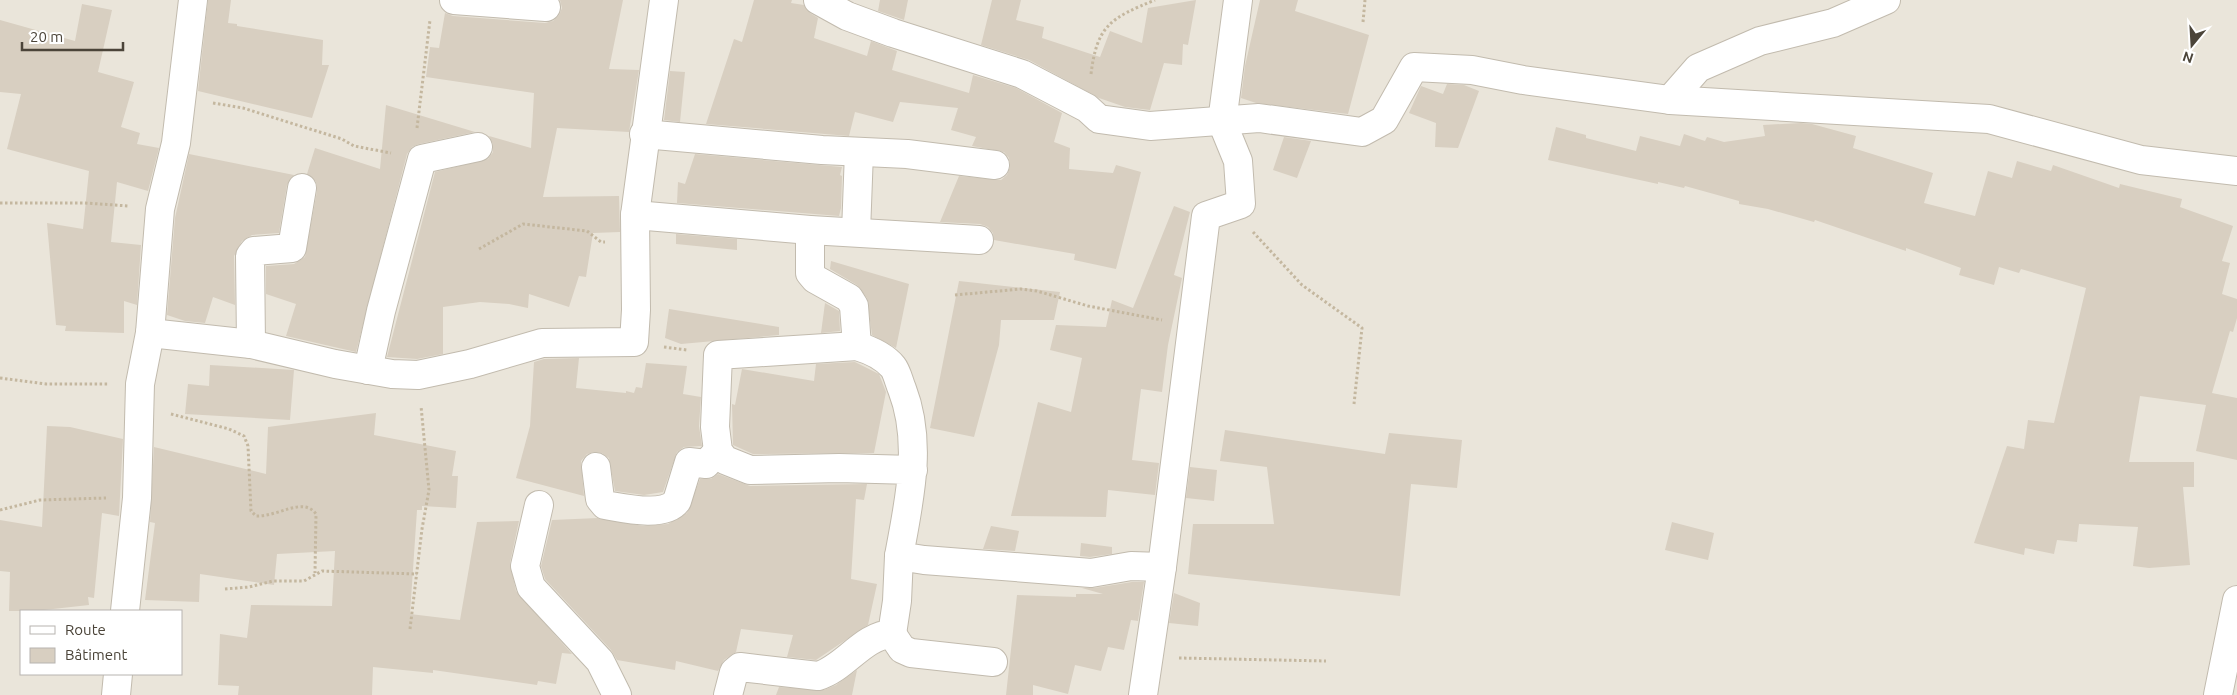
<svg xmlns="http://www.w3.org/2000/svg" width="2237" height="695" viewBox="0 0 2237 695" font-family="Ubuntu,sans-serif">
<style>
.residential{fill:#eae5da;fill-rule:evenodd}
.building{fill:#d8cfc1}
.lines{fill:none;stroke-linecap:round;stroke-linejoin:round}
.minor-casing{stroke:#c2bbae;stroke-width:30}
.path{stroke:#c4b79f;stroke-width:3;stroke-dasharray:2.5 2.5;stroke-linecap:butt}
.minor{stroke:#fff;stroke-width:28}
</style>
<rect width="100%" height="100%" fill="#f6f3ec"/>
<path class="residential" d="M0 0H2237V695H0ZM21 611H181V674H21Z"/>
<g class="building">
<polygon points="208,0 231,0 228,23 237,24 237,26 323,40 322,65 329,65 312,118 198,91"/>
<polygon points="560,0 623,0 609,69 639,70 629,132 557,128 543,197 619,196 620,232 593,233 586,277 579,276 569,307 529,294 528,308 509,304 480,302 443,307 443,354 417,359 387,357 435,172 488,159 493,152 493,144 489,136 531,148 534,93 426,77 430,47 439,48 445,13 453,16 545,23 553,21 559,15 562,8"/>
<polygon points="754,0 792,0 791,3 804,5 810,13 818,18 814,38 867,56 871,41 897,51 892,70 969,93 973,75 1016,88 1062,113 1054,142 1070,148 1069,169 1113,173 1116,165 1141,172 1116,269 1074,260 1075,254 994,240 993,233 988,227 980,224 940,222 959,176 1001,180 1007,175 1010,167 1009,158 1004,152 972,146 976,137 951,130 958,108 900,102 893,122 855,112 849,136 706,124 734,39 742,42"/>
<polygon points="880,0 908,0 904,20 878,11"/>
<polygon points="992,0 1021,0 1016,20 1044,27 1042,38 1100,57 1110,31 1142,43 1148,8 1196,0 1188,45 1183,44 1182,65 1164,63 1150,110 1125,107 1099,98 1029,60 981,45"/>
<polygon points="1260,0 1298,0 1295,11 1369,35 1348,114 1256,103 1241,98 1245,66"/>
<polygon points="82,4 112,10 98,72 134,82 121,127 140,133 137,144 159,148 148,191 117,182 111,242 141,245 137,305 124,301 124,333 65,331 66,326 56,325 47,223 83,229 89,171 7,149 21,94 0,92 0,20 75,41"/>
<polygon points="670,71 685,72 680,122 664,120"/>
<polygon points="1447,84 1464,85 1479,91 1458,148 1435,147 1436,123 1409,113 1421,86 1443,94"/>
<polygon points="386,105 475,132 419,144 412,147 407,154 356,352 286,336 296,304 266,294 266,266 294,264 305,257 317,191 316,182 307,174 315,148 380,169"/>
<polygon points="1801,123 1812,124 1856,136 1853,148 1933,173 1924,203 1975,216 1988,171 2012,178 2017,161 2051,171 2053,165 2119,188 2120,184 2182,199 2180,207 2233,226 2222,261 2230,263 2222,294 2237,299 2237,318 2233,332 2230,331 2212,393 2237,398 2237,460 2196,451 2206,405 2140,396 2129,462 2194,462 2194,487 2183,487 2190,565 2149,568 2133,566 2138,527 2079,524 2077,542 2057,540 2054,554 2025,548 2024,555 1974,543 2007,446 2024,449 2028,420 2054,423 2086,288 2021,269 2019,273 1999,267 1994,285 1959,275 1961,268 1906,248 1906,251 1815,220 1814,222 1768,209 1739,204 1739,201 1685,186 1684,188 1658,182 1658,184 1548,160 1556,127 1586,135 1586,138 1636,151 1640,136 1680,146 1684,134 1705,141 1707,137 1724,142 1765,136 1763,125"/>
<polygon points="1284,137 1311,141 1297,178 1273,170"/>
<polygon points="189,154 294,175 287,185 279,233 252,235 242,241 234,256 235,305 213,297 205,323 185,321 167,315 175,218"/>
<polygon points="695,154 842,167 840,175 842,176 841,208 839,216 677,203 678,182 685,184"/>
<polygon points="1174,206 1190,212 1174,275 1182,278 1168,345 1162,392 1141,389 1132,460 1159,463 1155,495 1108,490 1106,517 1011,516 1038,402 1071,412 1082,358 1050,350 1056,325 1106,327 1112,300 1133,308"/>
<polygon points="676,234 737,239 737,250 676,244"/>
<polygon points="831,261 909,284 896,348 872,335 867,298 857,285 830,269"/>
<polygon points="959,281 1060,292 1054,320 1001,320 999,345 974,437 930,428"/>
<polygon points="825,303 839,311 840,331 821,333"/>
<polygon points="669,309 779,327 779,335 681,344 665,338"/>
<polygon points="579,358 576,388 626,393 626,391 634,393 636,387 642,388 646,363 687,366 683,394 701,397 699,426 702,446 684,447 677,452 663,492 644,495 615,491 609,458 602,453 595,452 587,454 581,461 584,496 516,478 530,426 534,362 544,359"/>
<polygon points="855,362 879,374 886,392 874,453 753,454 733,445 732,404 735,405 742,369 814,381 816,364"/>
<polygon points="210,365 294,370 290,420 185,414 188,384 209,386"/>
<polygon points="376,413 374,435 456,451 452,476 458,476 456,508 422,506 422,510 417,510 410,614 460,620 477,522 519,521 510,563 516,591 572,654 562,653 556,684 538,681 537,685 433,670 433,673 373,667 372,695 238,695 239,686 218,685 220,634 247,638 251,605 332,606 335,551 277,554 274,585 200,574 199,602 145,600 155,523 150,522 154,447 266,474 268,427"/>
<polygon points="47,426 70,427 123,439 119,516 102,513 94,598 88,597 89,605 35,611 9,611 10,572 0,571 0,520 42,527"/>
<polygon points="1225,430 1385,454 1389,433 1462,440 1457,488 1411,484 1400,596 1188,574 1193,524 1274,524 1267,467 1220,461"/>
<polygon points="1190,467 1217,470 1214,501 1186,498"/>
<polygon points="718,474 750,486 867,484 864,500 856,499 851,579 877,584 868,625 816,660 787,657 793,635 741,629 736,652 724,660 718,671 676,661 675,670 617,660 611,650 545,579 541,566 552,520 598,518 643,526 668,524 687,513 700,479 711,479"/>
<polygon points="1672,522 1714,533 1708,560 1665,550"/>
<polygon points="991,526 1019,531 1015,551 983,549"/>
<polygon points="1081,543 1112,547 1112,554 1090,557 1080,556"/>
<polygon points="1132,582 1144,582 1138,621 1131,620 1124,650 1108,647 1101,671 1075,665 1068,694 1033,685 1033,695 1006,695 1017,595 1076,597 1076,594 1103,594 1082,588 1094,588"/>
<polygon points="1174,593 1200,603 1198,626 1169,623"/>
<polygon points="857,670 852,695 776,695 779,687 824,690 836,685"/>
</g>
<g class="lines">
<g class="minor-casing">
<g id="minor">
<polyline points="454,0 546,7"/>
<polyline points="818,0 847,16 893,33 1022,74 1087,108 1099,119 1150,126 1259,118 1362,132 1384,120 1414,67 1472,70 1523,80 1670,100 1989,119 2141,160 2237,171"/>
<polyline points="1670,100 1698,68 1760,41 1833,23 1886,0"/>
<polyline points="644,134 822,150 907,154 995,165"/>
<polyline points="635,215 810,230 979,240"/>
<polyline points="810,230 810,273 815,279 849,298 854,306 857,346"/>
<polyline points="856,232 859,152"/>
<polyline points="150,333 251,344 335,364 392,374 418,375 470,364 542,343 634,342 636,310 635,215 664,0"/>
<polyline points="251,344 250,256 254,251 292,248 302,188"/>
<polyline points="368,370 381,311 422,159 478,147"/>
<path d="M596 467 600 499 605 505C623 508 664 518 677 501L689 462 706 464 718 451"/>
<path d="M913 470 839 468 750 470 725 460 718 451 715 427 718 355 857 346C870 350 884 356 893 367 897 372 899 382 902 389 923 443 909 501 899 556L924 560 1091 573 1131 566 1162 567"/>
<polyline points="539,505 525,566 531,587 600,661 617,695"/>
<polyline points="125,611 137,498 140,384 150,333 160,209 176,143 193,0"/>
<polyline points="892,634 902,649 911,653 993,662"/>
<polyline points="116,695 118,674"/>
<path d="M728 695 734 672 740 667 818 676C845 668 863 635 892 634L897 601 899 556"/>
<polyline points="1143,695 1162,567 1206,216 1241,204 1238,161 1222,122 1238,0"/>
<polyline points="2218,695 2237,600"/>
</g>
</g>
<g class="path">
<polyline points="1363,22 1365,0"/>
<path d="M1091 74C1097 25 1111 18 1155 0"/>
<polyline points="213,103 243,108 310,129 342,139 354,146 391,153"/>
<polyline points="417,128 430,20"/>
<polyline points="0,203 85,203 129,206"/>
<polyline points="1253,232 1302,285 1362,328 1354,404"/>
<polyline points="479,249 523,224 587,231 601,242 605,242"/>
<polyline points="955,295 1021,289 1037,291 1088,306 1162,320"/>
<polyline points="664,347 687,350"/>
<polyline points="0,378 46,384 109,384"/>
<path d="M171 414 229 429 244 436 248 446 251 511 256 516C278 517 303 496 316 514L315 573"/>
<polyline points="0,510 40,500 106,498"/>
<polyline points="225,589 249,587 273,581 304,581 322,571 417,574"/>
<polyline points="410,629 422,529 429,490 421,406"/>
<polyline points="1179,658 1326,661"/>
</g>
<use href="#minor" class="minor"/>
</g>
<rect x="20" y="610" width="162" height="65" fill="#ffffff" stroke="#b7b4b0"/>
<rect x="30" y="626" width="25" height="8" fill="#ffffff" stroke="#b7b4b0"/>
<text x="65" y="635" font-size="15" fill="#4b4439">Route</text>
<rect x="30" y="648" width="25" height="15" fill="#d8cfc1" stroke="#b7b4b0"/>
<text x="65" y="660" font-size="15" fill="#4b4439">Bâtiment</text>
<g transform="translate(2192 45) rotate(198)" stroke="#ffffff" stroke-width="4" paint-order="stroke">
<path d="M0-4L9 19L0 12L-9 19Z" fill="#4b4439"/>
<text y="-8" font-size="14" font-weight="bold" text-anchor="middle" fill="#4b4439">N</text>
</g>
<path d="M22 42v8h101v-8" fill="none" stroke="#4b4439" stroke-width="2.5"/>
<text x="30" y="42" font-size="15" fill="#4b4439" stroke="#ffffff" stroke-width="4" paint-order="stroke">20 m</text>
</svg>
